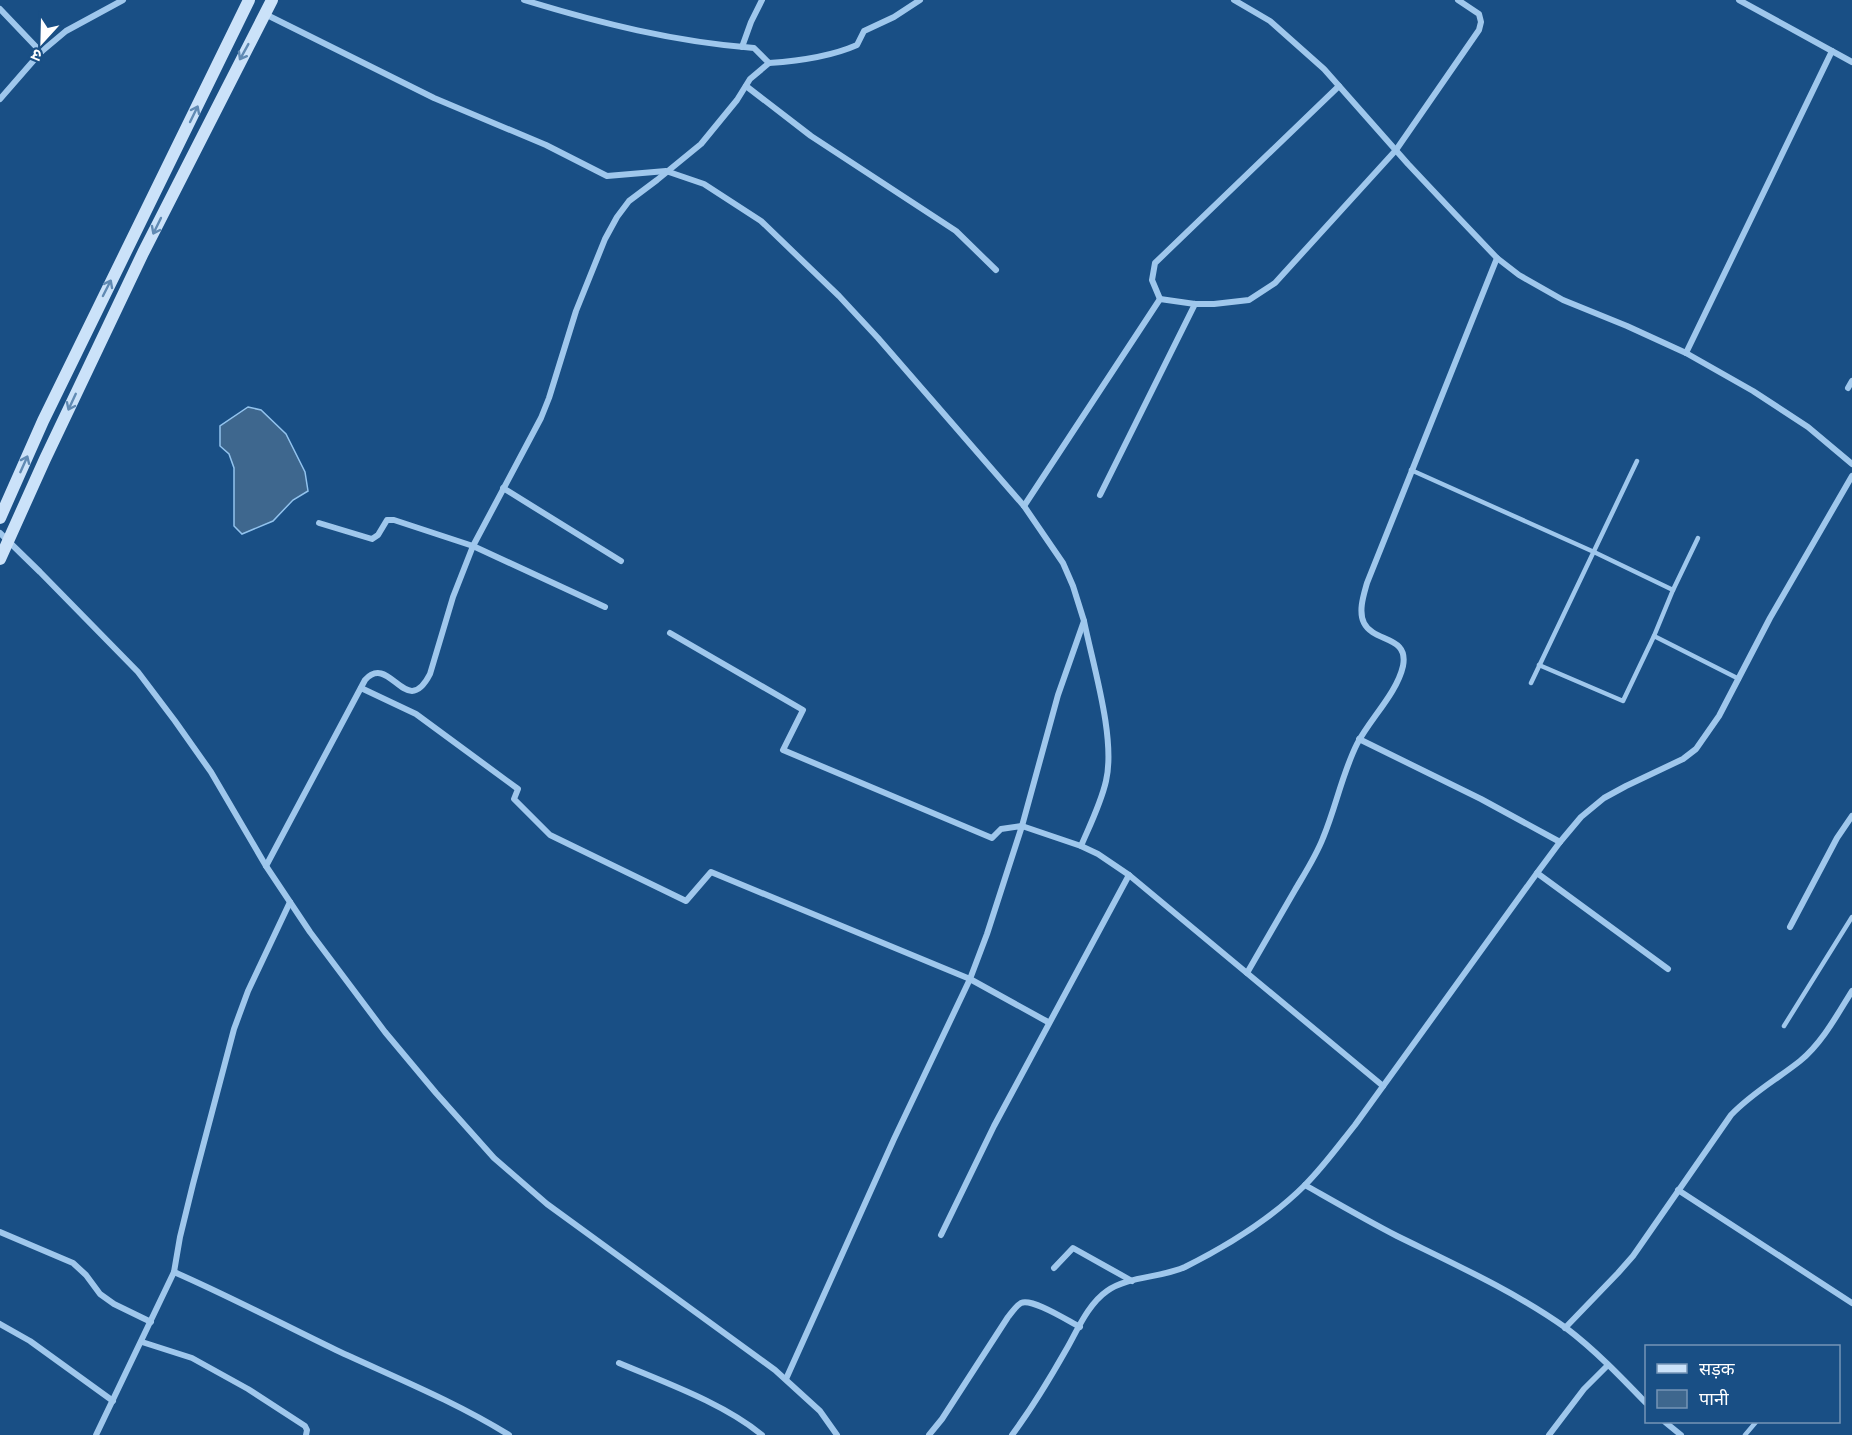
<svg xmlns="http://www.w3.org/2000/svg" width="1852" height="1435" viewBox="0 0 1852 1435" font-family="Arial,'Noto Sans Devanagari',sans-serif">
<style>
.water{fill:#3e678e;stroke:#92c3ee;stroke-width:1.5}
.lines{fill:none;stroke-linecap:round;stroke-linejoin:round}
.lane{stroke:#9fc7ec;stroke-width:4.5}
.street{stroke:#9fc7ec;stroke-width:6}
.secondary{stroke:#cbe2f9;stroke-width:12}
.oneway{stroke:#608ab3}
</style>
<rect width="100%" height="100%" fill="#194f85"/>
<polygon class="water" points="248,407 261,410 286,434 305,472 308,491 293,500 273,521 242,534 234,526 234,468 229,454 220,446 220,426"/>
<g class="lines">
<g class="lane">
<polyline points="1411,470 1594,552 1673,590 1654,636 1623,701 1539,665"/>
<polyline points="1673,590 1698,538"/>
<polyline points="1654,636 1739,679"/>
<polyline points="1531,683 1637,461"/>
<polyline points="1784,1026 1852,917"/>
<polyline points="1745,1435 1756,1422"/>
</g>
<g class="street">
<path d="M524 0C599 23 675 42 754 48L769 63C799 61 830 57 857 45L864 31 894 17 920 0"/>
<polyline points="1234,0 1270,21 1324,69 1408,164 1456,215 1497,258 1519,275 1563,300 1627,326 1686,353 1753,391 1808,427 1852,464"/>
<polyline points="1739,0 1852,62"/>
<polyline points="0,9 41,52"/>
<polyline points="265,14 434,98 546,145 607,176 666,171 704,184 761,221 839,296 878,338 1024,506 1063,563 1073,586 1084,621 1058,695 1022,826 987,934 970,979 894,1139 786,1379"/>
<polyline points="742,47 751,22 762,0"/>
<polyline points="746,86 811,136 956,231 996,270"/>
<polyline points="0,99 41,52 66,31 123,0"/>
<polyline points="1160,299 1195,304 1214,304 1249,300 1275,283 1396,150 1479,30 1481,22 1479,14 1458,0"/>
<polyline points="1160,299 1152,280 1155,263 1339,86"/>
<polyline points="1686,353 1832,51"/>
<polyline points="1848,388 1852,381"/>
<polyline points="503,488 621,561"/>
<polyline points="1100,495 1195,304"/>
<polyline points="1024,506 1160,299"/>
<polyline points="319,523 372,539 378,535 387,520 394,520 473,546 605,607"/>
<polyline points="0,533 40,572 138,672 175,721 211,772 266,866 310,932 385,1032 436,1093 494,1158 547,1204 775,1370 820,1411 837,1435"/>
<polyline points="670,633 803,710 783,750 992,838 1001,829 1022,826 1081,846 1098,854 1129,875"/>
<polyline points="361,688 416,714 518,789 514,799 550,835 686,901 711,872 970,979 1048,1022"/>
<polyline points="1359,739 1481,799 1560,842"/>
<path d="M1081 846C1090 825 1101 803 1106 781 1116 739 1093 665 1084 621"/>
<path d="M266 866 365 680C390 652 406 721 430 674L453 597 473 546 541 418 549 398 576 311 605 239 617 217 629 201 657 180 701 144 737 100 750 79 769 63"/>
<polyline points="1537,873 1668,969"/>
<polyline points="1790,927 1837,838 1852,816"/>
<path d="M1247 973C1263 945 1279 918 1295 890 1305 873 1316 856 1323 838 1336 807 1342 774 1357 744 1370 719 1397 693 1403 666 1409 635 1374 643 1364 623 1358 611 1364 594 1367 583L1497 258"/>
<path d="M1305 1185C1335 1202 1366 1220 1397 1236 1454 1264 1514 1291 1566 1328 1595 1350 1621 1377 1646 1403"/>
<polyline points="1678,1190 1852,1303"/>
<polyline points="0,1232 73,1263 86,1275 100,1294 114,1304 151,1322"/>
<polyline points="941,1235 994,1126 1129,875 1383,1086"/>
<polyline points="1054,1268 1073,1248 1132,1281"/>
<path d="M174 1272C229 1296 282 1324 336 1350 394 1377 454 1401 509 1435"/>
<polyline points="0,1324 30,1341 113,1401"/>
<path d="M1565 1328 1618 1273 1633 1256 1731 1115C1752 1093 1776 1080 1800 1061 1822 1043 1837 1015 1852 991"/>
<polyline points="142,1342 192,1358 248,1389 305,1426 307,1430 306,1435"/>
<path d="M619 1363C666 1383 723 1403 762 1435"/>
<polyline points="1665,1422 1681,1435"/>
<polyline points="96,1435 174,1272 180,1237 193,1184 234,1029 248,991 290,902"/>
<path d="M929 1435 942 1419 1008 1317C1012 1312 1016 1306 1021 1303 1033 1298 1068 1321 1080 1327"/>
<path d="M1012 1435C1032 1408 1049 1380 1066 1350 1077 1331 1088 1304 1107 1291 1128 1276 1161 1278 1185 1267 1227 1246 1272 1218 1305 1185 1324 1166 1339 1145 1355 1125L1537 873 1560 842 1581 817 1604 798 1626 786 1683 759 1696 749 1719 716 1770 618 1852 476"/>
<polyline points="1549,1435 1584,1389 1608,1365"/>
</g>
<g class="secondary">
<polyline points="0,518 43,421 249,0"/>
<polyline points="0,559 45,459 143,253 272,0"/>
</g>
</g>
<defs><path id="oneway-shaft" d="M-6 0H5M1.5-3L5.5 0L1.5 3" fill="none" stroke-width="1.6" stroke-linecap="round" stroke-linejoin="round" transform="scale(1.5)"/></defs>
<g class="oneway">
<use href="#oneway-shaft" transform="translate(244 52) rotate(119)"/>
<use href="#oneway-shaft" transform="translate(194 114) rotate(-64)"/>
<use href="#oneway-shaft" transform="translate(157 226) rotate(116)"/>
<use href="#oneway-shaft" transform="translate(107 288) rotate(-63)"/>
<use href="#oneway-shaft" transform="translate(72 402) rotate(115)"/>
<use href="#oneway-shaft" transform="translate(24 464) rotate(-66)"/>
</g>
<rect x="1645" y="1345" width="195" height="78" fill="#194f85" stroke="#7595b6" stroke-width="1.5"/>
<rect x="1657" y="1364" width="30" height="9" fill="#cbe2f9" stroke="#7595b6" stroke-width="1.5"/>
<text x="1699" y="1375" font-size="18" fill="#ffffff">सड़क</text>
<rect x="1657" y="1390" width="30" height="18" fill="#3e678e" stroke="#7595b6" stroke-width="1.5"/>
<text x="1699" y="1405" font-size="18" fill="#ffffff">पानी</text>
<g transform="translate(42 42) rotate(202)" stroke="#194f85" stroke-width="4.5" paint-order="stroke">
<path d="M0-4.5L10 22L0 15L-10 22Z" fill="#ffffff"/>
<text y="-9" font-size="16" font-weight="bold" text-anchor="middle" fill="#ffffff">उ</text>
</g>
</svg>
